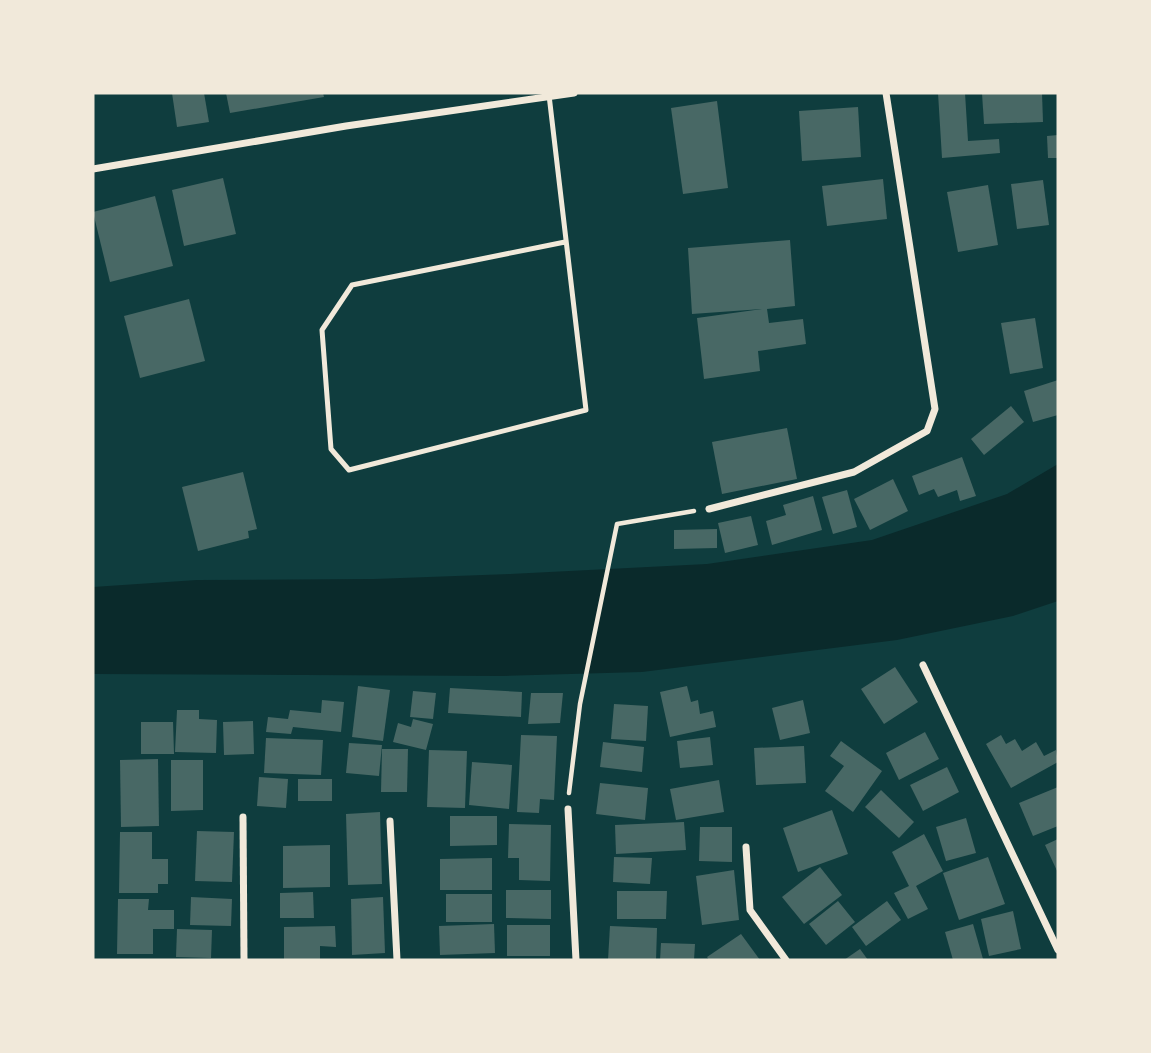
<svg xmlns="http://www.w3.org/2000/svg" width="1151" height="1053" viewBox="0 0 1151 1053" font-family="Helvetica,sans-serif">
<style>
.water{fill:#0a2a2b}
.building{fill:#486865}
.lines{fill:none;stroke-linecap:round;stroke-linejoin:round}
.path{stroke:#f1e9da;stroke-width:4.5}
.service{stroke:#f1e9da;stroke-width:5}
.minor{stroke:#f1e9da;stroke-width:7}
</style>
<rect width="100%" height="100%" fill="#0f3d3e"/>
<polygon class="water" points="1058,464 1058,601 1013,616 897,640 642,672 503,676 93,674 93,587 197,580 374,579 510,574 707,564 872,540 1007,494"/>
<g class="building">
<polygon points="172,93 204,93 209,122 177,127"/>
<polygon points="226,93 323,93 324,97 230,113"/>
<polygon points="938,93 965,93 968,141 999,139 1000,153 942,158"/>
<polygon points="982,93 1042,93 1043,122 984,124"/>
<polygon points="717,101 728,188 683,194 671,108"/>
<polygon points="858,107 861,157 802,161 799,111"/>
<polygon points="1058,135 1058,158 1048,158 1047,136"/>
<polygon points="223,178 236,234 184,246 172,190"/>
<polygon points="883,179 887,219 827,226 822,186"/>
<polygon points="1043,180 1049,225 1017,229 1011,184"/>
<polygon points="988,185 998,245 958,252 947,192"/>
<polygon points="155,196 173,266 110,282 93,212"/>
<polygon points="790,240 795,306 767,309 769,323 803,319 806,344 758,351 760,371 704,379 697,318 762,309 692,314 688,248"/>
<polygon points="189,299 205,361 140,378 124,316"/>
<polygon points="1035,318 1043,368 1010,374 1001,323"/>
<polygon points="1058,380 1058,415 1033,422 1024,391"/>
<polygon points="1011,406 1024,422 984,455 971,439"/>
<polygon points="787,428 797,479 722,494 712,442"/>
<polygon points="962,457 976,496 960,501 957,490 938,497 934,489 919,495 912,476"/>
<polygon points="243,472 257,529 248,531 249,538 198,551 182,487"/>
<polygon points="893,479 908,511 870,530 854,499"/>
<polygon points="847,490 857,527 833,534 822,497"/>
<polygon points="813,496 822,530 772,545 766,521 786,515 783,505"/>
<polygon points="751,516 758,545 725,553 718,523"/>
<polygon points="717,529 717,548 674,549 674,530"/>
<polygon points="895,667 918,702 884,724 861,689"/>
<polygon points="358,686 390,690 383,741 352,737"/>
<polygon points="687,686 691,702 698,700 700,714 713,711 716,727 670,737 660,692"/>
<polygon points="450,688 522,692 521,717 448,713"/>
<polygon points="413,691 436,693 433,719 410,717"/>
<polygon points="531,693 563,693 560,723 528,724"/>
<polygon points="322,700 344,702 341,732 293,727 291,734 266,732 268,717 288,719 290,710 321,713"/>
<polygon points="803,700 810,733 780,740 772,708"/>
<polygon points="614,704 648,706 646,741 611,739"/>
<polygon points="177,710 199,710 199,719 217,720 216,753 175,752"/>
<polygon points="413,719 433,724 426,750 393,742 398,723 411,727"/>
<polygon points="253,721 254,754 224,755 223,722"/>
<polygon points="141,722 173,722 174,754 141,754"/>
<polygon points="925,732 939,759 899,780 886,753"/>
<polygon points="521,735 557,736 554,800 540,799 539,813 517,812"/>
<polygon points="1001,735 1006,744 1015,739 1022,751 1036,742 1044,756 1056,750 1058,762 1011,788 986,744"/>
<polygon points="710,737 713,765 680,768 677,741"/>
<polygon points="266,738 323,740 321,775 264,773"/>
<polygon points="841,741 882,771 853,812 825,791 844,766 830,756"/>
<polygon points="603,742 644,747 642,772 600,767"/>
<polygon points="349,743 382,745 379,776 346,773"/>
<polygon points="804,746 806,783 756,785 754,748"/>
<polygon points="382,749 408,749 407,792 381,792"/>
<polygon points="429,750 467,751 465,808 427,807"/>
<polygon points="158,759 159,826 121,827 120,760"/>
<polygon points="171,760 203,760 203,810 171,811"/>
<polygon points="472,762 512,765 509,809 469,805"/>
<polygon points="947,767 959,792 923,811 910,785"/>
<polygon points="259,777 288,779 286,808 257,806"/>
<rect x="298" y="779" width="34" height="22"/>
<polygon points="719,780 724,812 676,820 670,789"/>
<polygon points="600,783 648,788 645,820 596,814"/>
<polygon points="1058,787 1058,826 1033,836 1019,803"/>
<polygon points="881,790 914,822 899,838 865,807"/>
<polygon points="832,810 848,854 798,872 783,828"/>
<polygon points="380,812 382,884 348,885 346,814"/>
<polygon points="450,816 497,816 497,845 450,846"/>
<polygon points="966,818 976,853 946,861 936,827"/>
<polygon points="684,822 686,850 616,854 615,825"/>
<polygon points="509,824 551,825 550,881 519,880 519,858 508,858"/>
<polygon points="700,827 732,827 732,862 699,861"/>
<polygon points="197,831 234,832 232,882 195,881"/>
<polygon points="120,832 152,832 152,859 168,859 168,884 158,884 158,893 119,893"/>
<polygon points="924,834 943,871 916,886 928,909 908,919 894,893 909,886 892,852"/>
<polygon points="1058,839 1058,873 1045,845"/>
<polygon points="330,845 330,887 283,888 283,846"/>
<polygon points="614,857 652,858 650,884 613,882"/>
<polygon points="988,857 1005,904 959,920 943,873"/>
<polygon points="492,858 492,890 440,890 440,859"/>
<polygon points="820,867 842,895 804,924 782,897"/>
<polygon points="734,870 739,920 702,925 696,876"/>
<polygon points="506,890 551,890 551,919 506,918"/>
<polygon points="617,891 667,891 666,919 617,919"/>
<polygon points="313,892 314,918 280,918 280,893"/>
<rect x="446" y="894" width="46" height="28"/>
<polygon points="191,897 232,899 231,926 190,925"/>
<polygon points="383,897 385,953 352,955 351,899"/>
<polygon points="118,899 149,899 148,910 174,910 174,929 153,929 153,954 117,954"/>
<polygon points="838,901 855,922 826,945 809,924"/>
<polygon points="887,901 901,920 866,946 852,927"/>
<polygon points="1013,911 1021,949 989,956 981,919"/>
<polygon points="494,924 495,953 440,955 439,926"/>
<polygon points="973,924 983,959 953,960 945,932"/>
<rect x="507" y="925" width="43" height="31"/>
<polygon points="335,926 336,947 320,946 320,960 284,960 284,927"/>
<polygon points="610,926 657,928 656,960 608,960"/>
<polygon points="177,929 212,930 211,958 176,957"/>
<polygon points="741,934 760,960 709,960 707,957"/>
<polygon points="661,943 695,944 694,960 660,960"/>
<polygon points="860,949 868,960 844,960"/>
</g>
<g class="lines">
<polyline class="path" points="569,793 580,704 617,524 694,511"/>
<polyline class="service" points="549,95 586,410 349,470 331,449 322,330 352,285 565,242"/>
<g class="minor">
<polyline points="93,169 346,126 574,93"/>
<polyline points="709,509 854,472 927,431 935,409 886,93"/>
<polyline points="923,665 1058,950"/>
<polyline points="568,809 576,960"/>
<polyline points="243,817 244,960"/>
<polyline points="390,821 397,960"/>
<polyline points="746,847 750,910 786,960"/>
</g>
</g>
<rect width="1151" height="1053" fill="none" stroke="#f1e9da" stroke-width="189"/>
</svg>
